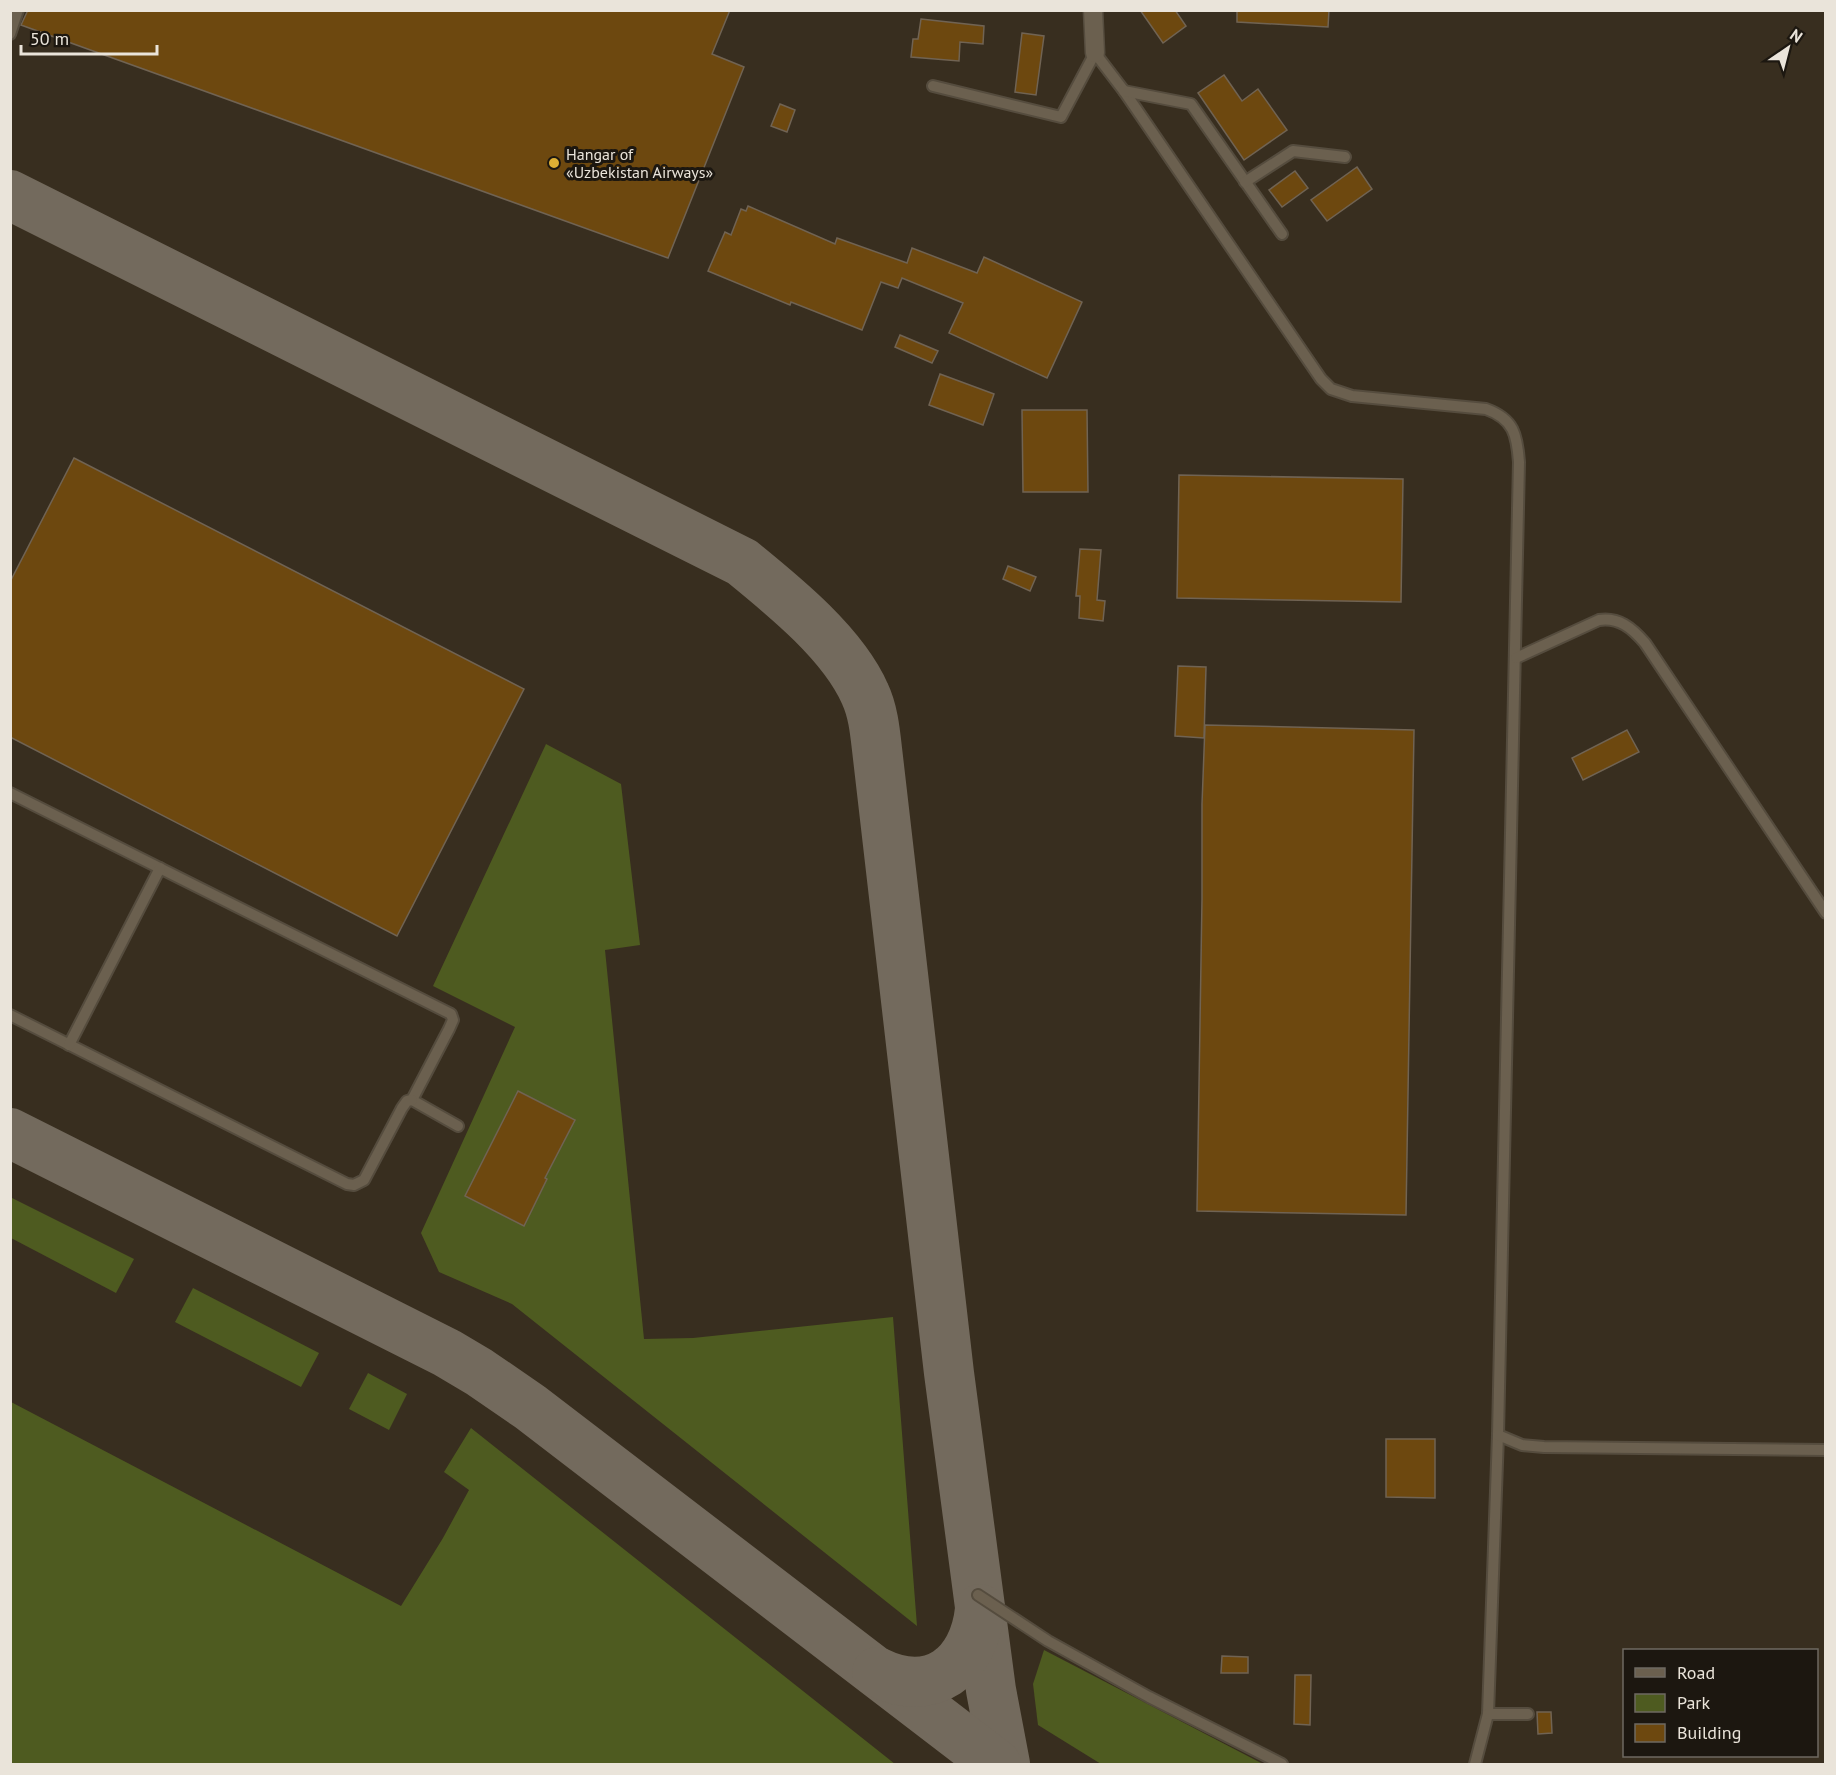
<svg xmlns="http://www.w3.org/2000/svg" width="1836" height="1775" viewBox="0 0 1836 1775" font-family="'PT Sans',sans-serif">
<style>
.green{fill:#4e5b20}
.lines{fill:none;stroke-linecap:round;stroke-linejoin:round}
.taxiway{stroke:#736a5d;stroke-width:50}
.building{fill:#6d480f;stroke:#706353;stroke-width:1.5}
.lane-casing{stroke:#554c3e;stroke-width:14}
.street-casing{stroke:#554c3e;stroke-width:21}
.lane{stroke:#6b604f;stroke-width:10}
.street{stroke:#6b604f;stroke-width:18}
.poi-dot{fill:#dfb034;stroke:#1c1710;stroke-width:2}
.labels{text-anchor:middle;stroke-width:6;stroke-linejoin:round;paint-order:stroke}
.poi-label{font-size:16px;fill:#eae4da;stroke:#1c1710;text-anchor:start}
</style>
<rect width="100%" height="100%" fill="#382e1f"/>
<g class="green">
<polygon points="546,744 621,784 640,945 605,950 644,1339 693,1338 893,1317 917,1626 512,1304 439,1272 421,1233 515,1027 433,986"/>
<polygon points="10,1197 134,1259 116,1293 11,1238"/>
<polygon points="193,1288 319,1353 301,1387 175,1322"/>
<polygon points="368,1373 407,1394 389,1430 349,1409"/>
<polygon points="11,1402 401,1606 443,1538 469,1490 444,1472 471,1428 895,1764 11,1764"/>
<polygon points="1044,1650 1263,1764 1101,1764 1038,1725 1033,1684"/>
</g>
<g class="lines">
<g class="taxiway">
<path d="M10 195 742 562C785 597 843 644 865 694 873 711 875 731 877 749L949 1373 991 1690 1005 1764"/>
<polyline points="10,1133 447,1353 479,1372 530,1407 996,1764"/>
<path d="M877 1672C932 1699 974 1667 980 1609"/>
</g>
</g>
<g class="building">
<polygon points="28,10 730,10 712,54 744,67 668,258 21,25"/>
<polygon points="1140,10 1175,10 1186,26 1163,43"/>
<polygon points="1237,10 1329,10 1328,27 1237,22"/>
<polygon points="921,19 984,26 983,44 960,42 959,61 911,57 913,39 918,39"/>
<polygon points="1022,33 1044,36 1036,95 1015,92"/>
<polygon points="1224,75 1242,101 1258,89 1287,130 1244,160 1198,93"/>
<polygon points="780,104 795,110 787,132 771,126"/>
<polygon points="1357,167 1372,189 1327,221 1311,200"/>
<polygon points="1295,171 1308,188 1282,207 1269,190"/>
<polygon points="748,206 835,244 837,238 907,263 912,248 977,273 984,257 1082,302 1047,378 949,333 963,303 902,278 898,288 881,282 862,330 791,302 790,305 708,271 725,232 731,235 741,209 746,211"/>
<polygon points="900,335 938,351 932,363 895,347"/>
<polygon points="940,374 994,394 983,425 929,405"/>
<polygon points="1022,410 1087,410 1088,492 1023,492"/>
<polygon points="74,458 524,689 397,936 10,737 10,582"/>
<polygon points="1179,475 1403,479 1401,602 1177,598"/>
<polygon points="1080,549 1101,550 1097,600 1105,601 1103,621 1079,618 1080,596 1076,596"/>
<polygon points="1008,566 1036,577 1030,591 1003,579"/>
<polygon points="1178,666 1206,667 1204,738 1175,736"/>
<polygon points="1205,725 1414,730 1406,1215 1197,1211 1202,899 1202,804"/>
<polygon points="1627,730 1639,752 1583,780 1572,758"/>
<polygon points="518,1091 575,1120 545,1178 547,1179 524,1226 465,1196"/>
<polygon points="1386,1439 1435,1439 1435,1498 1386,1497"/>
<polygon points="1222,1656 1248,1657 1248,1673 1221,1673"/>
<polygon points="1295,1675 1311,1675 1310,1725 1294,1724"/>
<polygon points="1537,1712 1551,1712 1552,1733 1538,1734"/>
</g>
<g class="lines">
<g class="lane-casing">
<g id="lane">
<polyline points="10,34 18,10"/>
<path d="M933 86 1061 117 1095 53 1124 91 1321 379 1331 389 1352 396 1486 409C1514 419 1517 435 1519 462L1498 1435 1488 1714 1475 1764"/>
<polyline points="1124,91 1191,104 1282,234"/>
<polyline points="1245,182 1293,151 1345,157"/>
<path d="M1516 658 1599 620C1619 617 1632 628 1645 643L1826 913"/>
<polyline points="10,793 451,1014 453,1020 449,1029 412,1100 458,1126"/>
<polyline points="10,1015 347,1184 354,1185 364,1180 402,1108 407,1101 412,1100"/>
<polyline points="69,1045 160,868"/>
<polyline points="1498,1435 1522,1445 1544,1447 1826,1450"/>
<polyline points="978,1595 1048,1641 1149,1697 1282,1764"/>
<polyline points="1488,1714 1528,1714"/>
</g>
</g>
<g class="street-casing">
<polyline id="street" points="1093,10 1095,53"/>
</g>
<use href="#lane" class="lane"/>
<use href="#street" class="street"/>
</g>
<circle class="poi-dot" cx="554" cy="163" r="6"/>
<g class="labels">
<g class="poi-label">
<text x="566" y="160">Hangar of<tspan x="566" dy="18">«Uzbekistan Airways»</tspan></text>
</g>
</g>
<rect width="1836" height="1775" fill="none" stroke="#eae4da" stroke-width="24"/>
<rect x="1623" y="1649" width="195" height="108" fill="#1c1710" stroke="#6e6961" stroke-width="1.5"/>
<rect x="1635" y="1668" width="30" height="9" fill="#6b604f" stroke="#6e6961" stroke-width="1.5"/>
<text x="1677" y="1679" font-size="18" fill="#eae4da">Road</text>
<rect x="1635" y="1694" width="30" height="18" fill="#4e5b20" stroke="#6e6961" stroke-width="1.5"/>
<text x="1677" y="1709" font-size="18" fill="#eae4da">Park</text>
<rect x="1635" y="1724" width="30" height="18" fill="#6d480f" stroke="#6e6961" stroke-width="1.5"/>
<text x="1677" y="1739" font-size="18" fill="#eae4da">Building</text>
<g transform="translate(1788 48) rotate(35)" stroke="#1c1710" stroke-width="4.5" paint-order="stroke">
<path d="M0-4.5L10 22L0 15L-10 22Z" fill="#eae4da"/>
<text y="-9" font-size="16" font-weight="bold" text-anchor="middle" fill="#eae4da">N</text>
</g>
<path d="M21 45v9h136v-9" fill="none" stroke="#eae4da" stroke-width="3"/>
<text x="30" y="45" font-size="18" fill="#eae4da" stroke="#1c1710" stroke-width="4.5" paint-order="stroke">50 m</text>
</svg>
